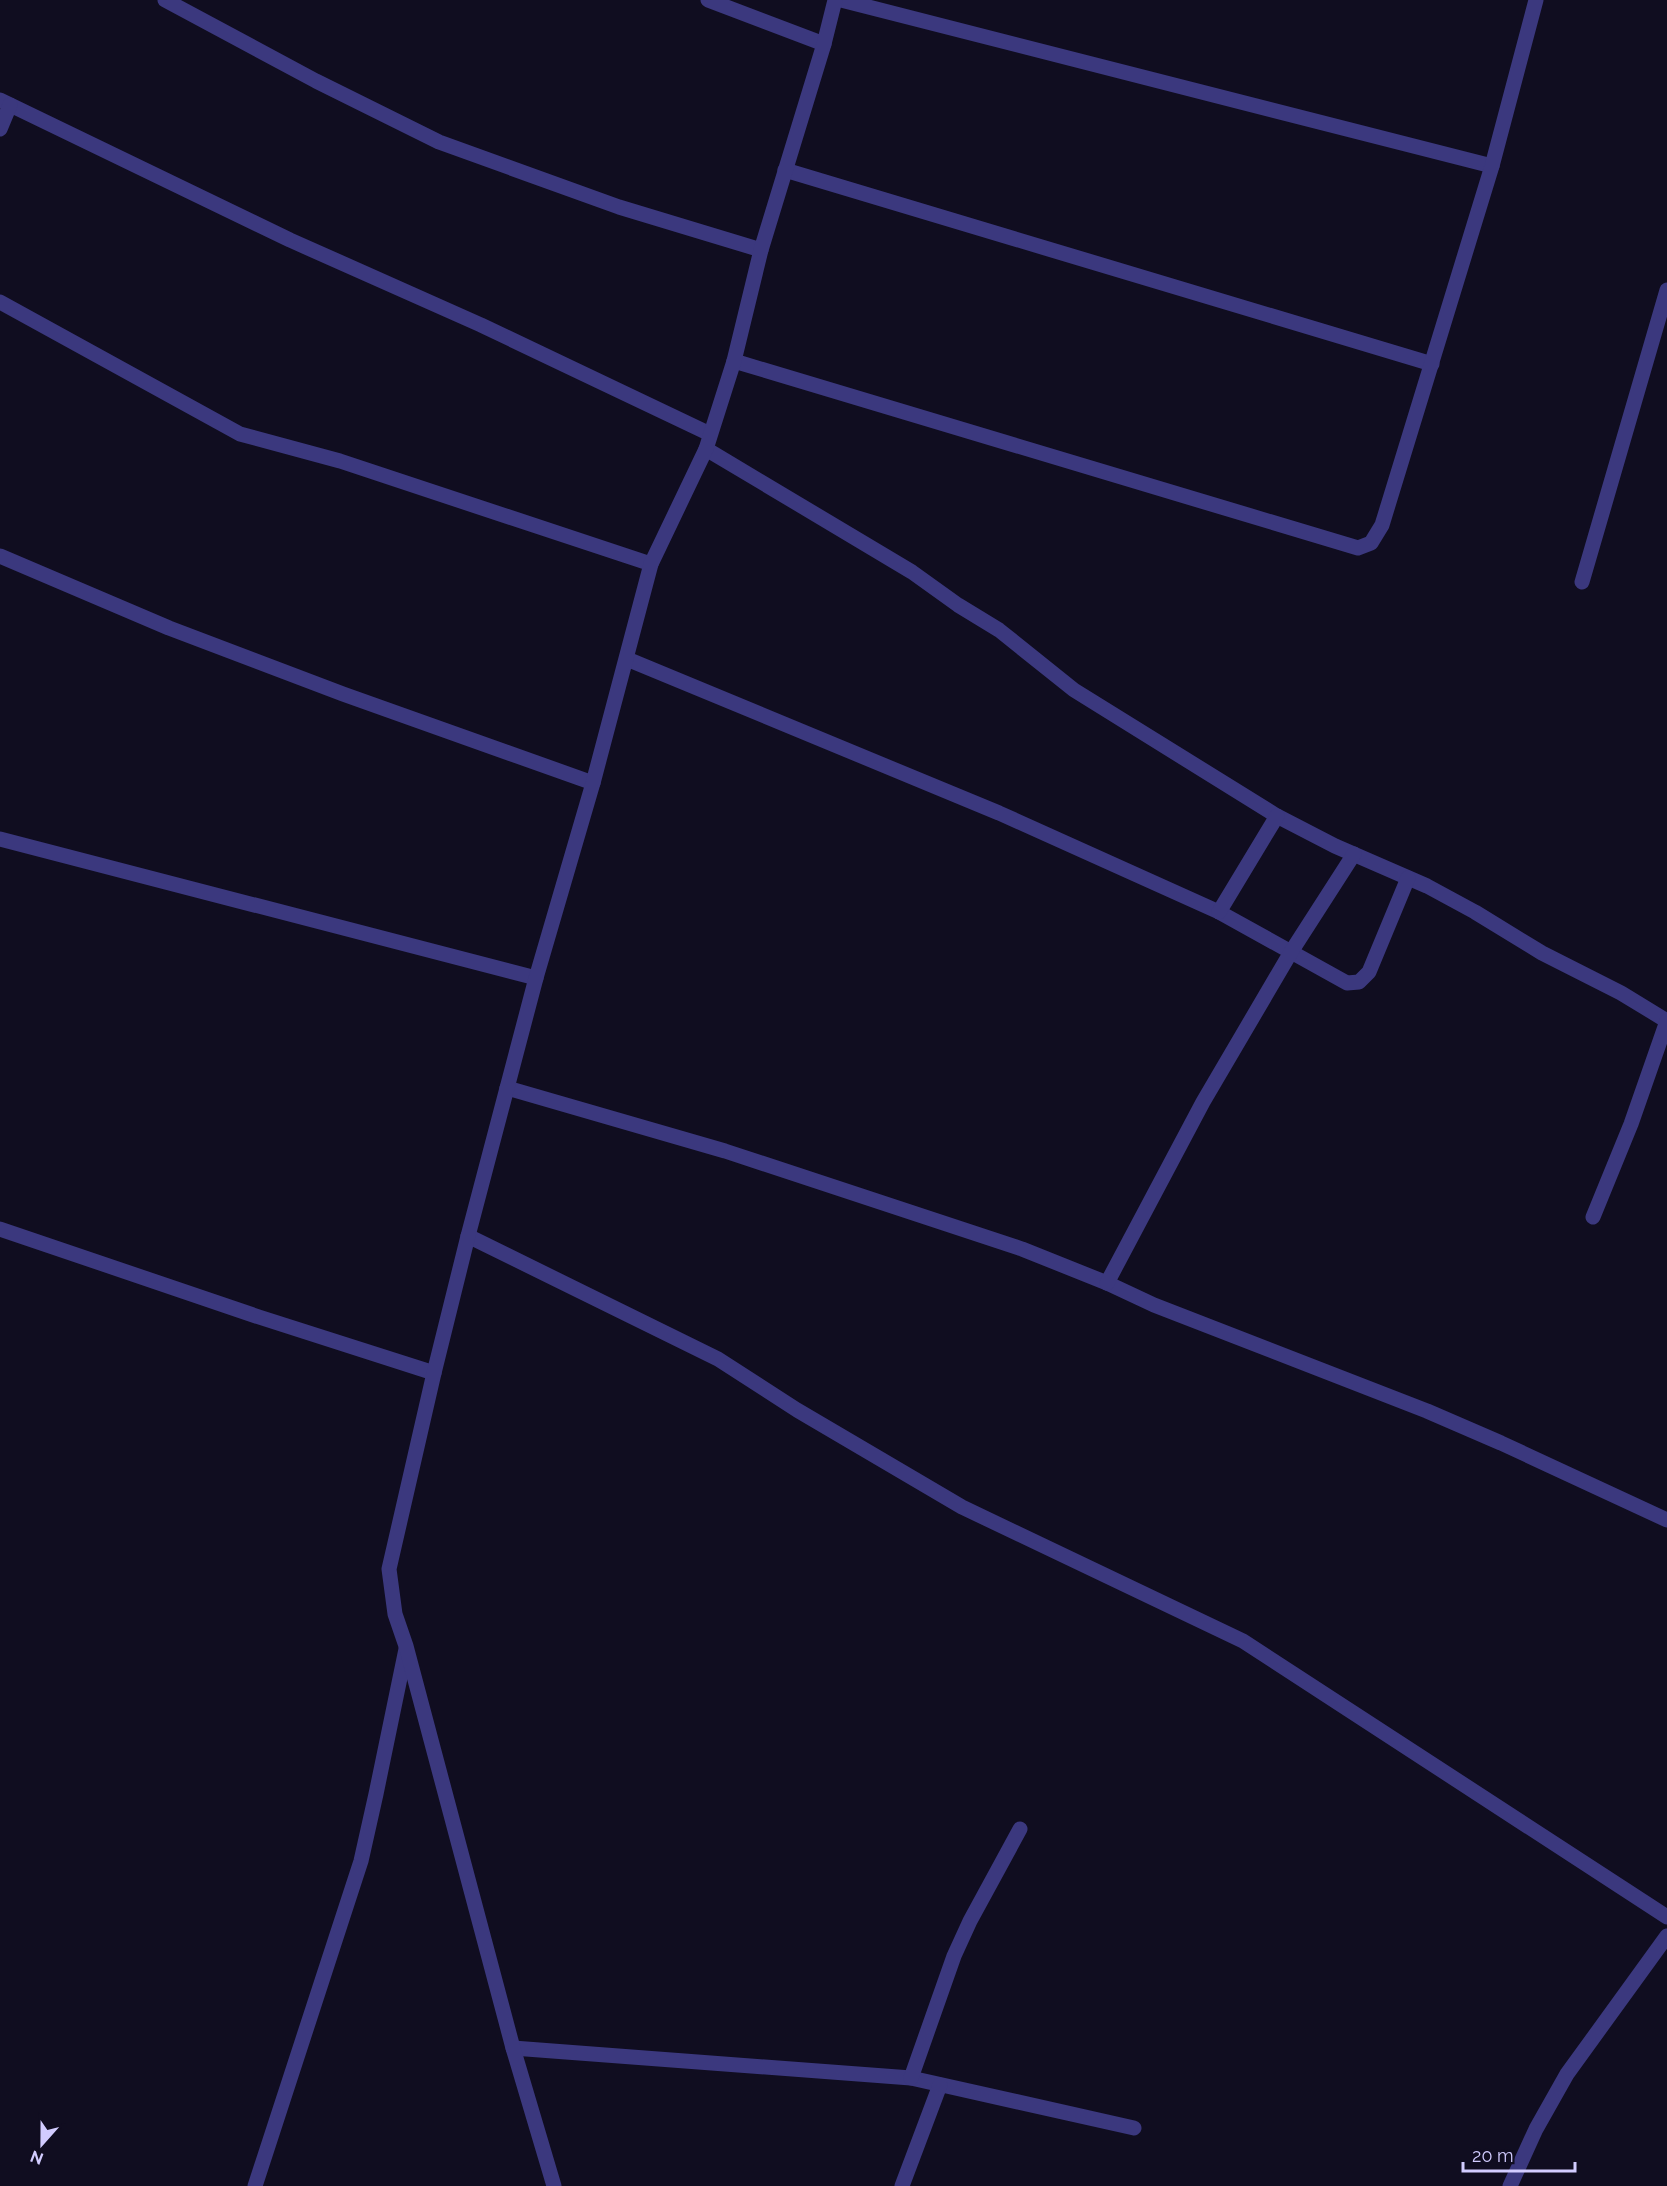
<svg xmlns="http://www.w3.org/2000/svg" width="1667" height="2186" viewBox="0 0 1667 2186" font-family="Raleway,sans-serif">
<style>
.lines{fill:none;stroke-linecap:round;stroke-linejoin:round}
.service{stroke:#3b387e;stroke-width:15}
.minor{stroke:#3b387e;stroke-width:15}
</style>
<rect width="100%" height="100%" fill="#100d20"/>
<g class="lines">
<polyline class="service" points="0,1229 259,1317 434,1373"/>
<g class="minor">
<polyline points="165,0 316,81 439,142 619,207 761,250"/>
<polyline points="708,0 824,44"/>
<polyline points="841,0 1492,166"/>
<polyline points="0,100 290,240 481,325 710,434"/>
<polyline points="0,129 10,105"/>
<polyline points="785,170 1432,364"/>
<polyline points="0,302 240,434 340,461 651,564"/>
<polyline points="734,361 1358,548 1371,543 1382,525 1492,166 1536,0"/>
<polyline points="706,449 912,572 958,605 999,630 1074,690 1277,816 1335,846 1427,886 1475,912 1542,953 1621,993 1667,1021"/>
<polyline points="0,556 169,628 343,694 593,783"/>
<polyline points="1582,582 1667,290"/>
<polyline points="627,659 999,813 1219,912 1347,983 1359,982 1369,972 1408,878"/>
<polyline points="0,839 536,978"/>
<polyline points="1219,912 1277,816"/>
<polyline points="507,1088 725,1151 1022,1249 1107,1283 1154,1305 1427,1411 1501,1443 1667,1520"/>
<polyline points="1593,1217 1631,1124 1667,1021"/>
<polyline points="468,1236 718,1359 797,1410 962,1507 1243,1641 1667,1917"/>
<polyline points="1107,1283 1203,1102 1291,952 1354,854"/>
<polyline points="513,2048 911,2078 1134,2128"/>
<polyline points="911,2078 954,1956 970,1921 1020,1829"/>
<polyline points="255,2186 361,1861 376,1794 406,1649"/>
<polyline points="554,2186 513,2048 406,1646 395,1614 389,1569 434,1373 468,1236 536,978 593,783 651,564 706,449 734,361 761,250 824,44 835,0"/>
<polyline points="902,2186 940,2085"/>
<polyline points="1510,2186 1536,2129 1567,2074 1667,1936"/>
</g>
</g>
<g transform="translate(42 2144) rotate(201)" stroke="#100d20" stroke-width="4.5" paint-order="stroke">
<path d="M0-4.5L10 22L0 15L-10 22Z" fill="#d2ccff"/>
<text y="-9" font-size="16" font-weight="bold" text-anchor="middle" fill="#d2ccff">N</text>
</g>
<path d="M1463 2162v9h112v-9" fill="none" stroke="#d2ccff" stroke-width="3"/>
<text x="1472" y="2162" font-size="18" fill="#d2ccff" stroke="#100d20" stroke-width="4.5" paint-order="stroke">20 m</text>
</svg>
